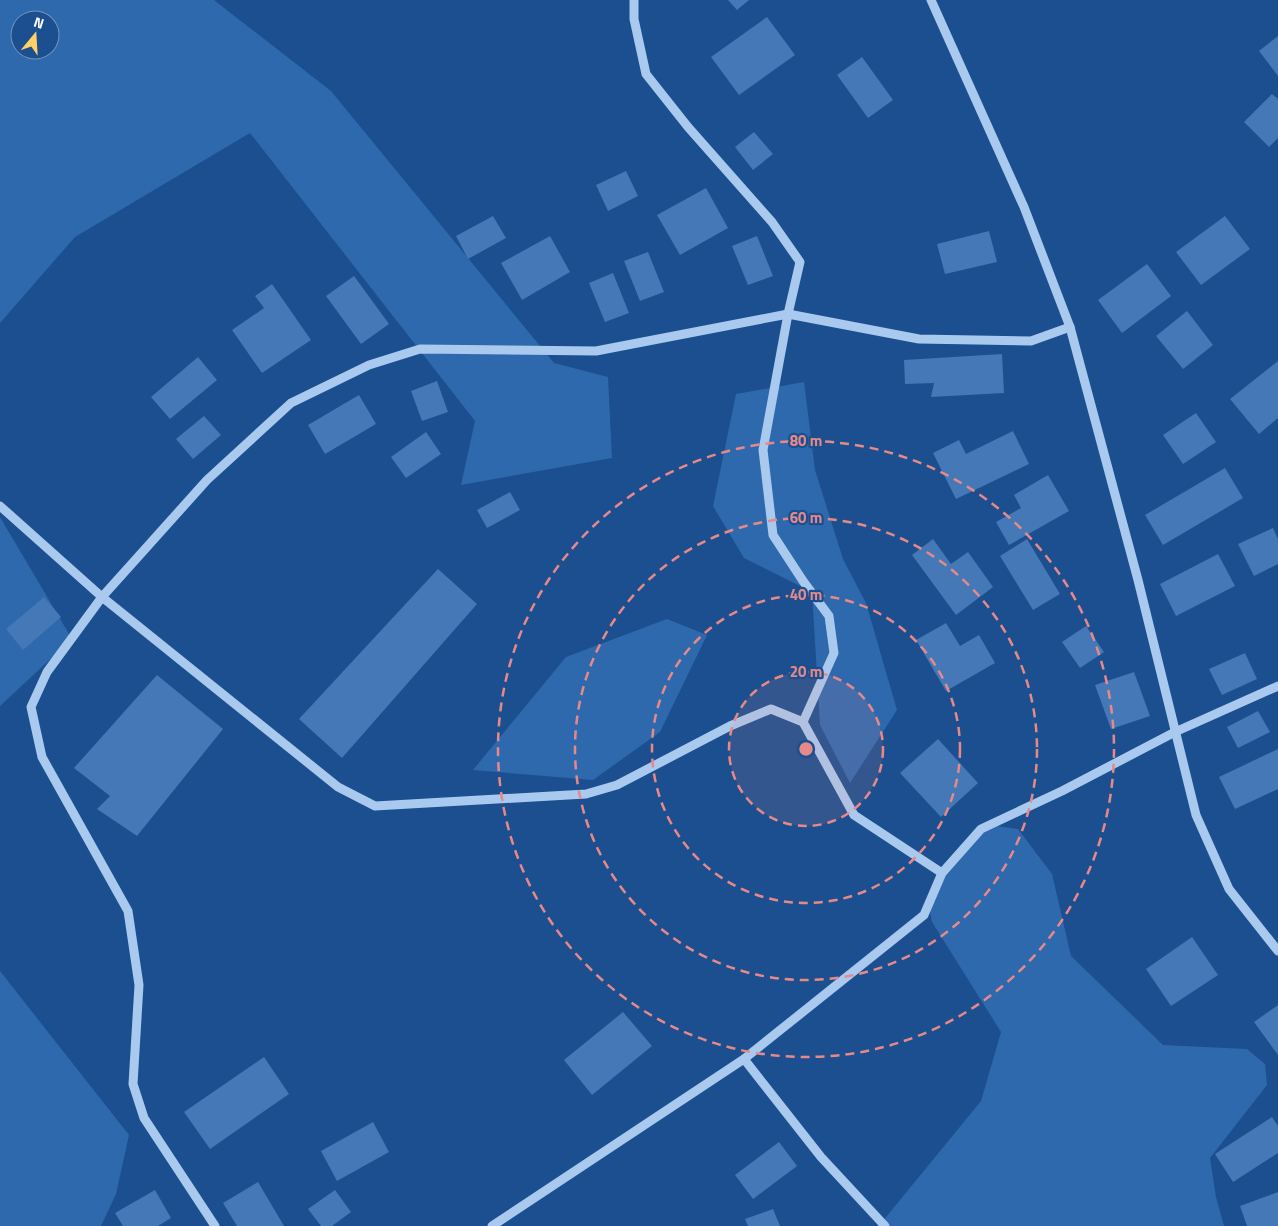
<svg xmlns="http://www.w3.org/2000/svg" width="1278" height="1226" viewBox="0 0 1278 1226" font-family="'Titillium Web',sans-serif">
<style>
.green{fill:#2e69ad;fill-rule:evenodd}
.building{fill:#4478b7}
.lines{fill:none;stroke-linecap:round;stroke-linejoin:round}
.minor{stroke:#a9c9ee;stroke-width:9}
.ring{fill:none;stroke:#e88989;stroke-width:2.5;stroke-dasharray:9 6}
.centre{fill:#e88989;stroke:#1b4f8f;stroke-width:2.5}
.ring-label{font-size:15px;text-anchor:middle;font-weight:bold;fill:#e88989;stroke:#1b4f8f;stroke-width:4.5;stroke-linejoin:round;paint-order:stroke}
</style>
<rect width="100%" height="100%" fill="#1b4f8f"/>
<g class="green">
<path d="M0 0H214L331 91 554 363 608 377 612 458 461 485 475 421 250 133 75 237 0 323ZM20 20H50V50H20Z"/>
<polygon points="804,382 815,470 843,559 866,603 897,710 850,783 820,725 812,592 744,558 713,506 736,394"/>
<polygon points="0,517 72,639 0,706"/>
<polygon points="667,619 707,635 660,732 593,780 473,770 566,657"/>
<polygon points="989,825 1018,829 1052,874 1071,956 1163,1045 1247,1049 1265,1064 1267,1085 1210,1158 1216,1197 1224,1226 887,1226 882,1222 981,1101 1001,1032 932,922 929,906 946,869"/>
<polygon points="0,971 129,1135 116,1194 101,1226 0,1226"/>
</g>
<g class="building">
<polygon points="728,0 749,0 737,10"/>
<polygon points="767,17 795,55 739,95 711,57"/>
<polygon points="1278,36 1278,76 1259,51"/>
<polygon points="862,57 893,100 868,118 837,75"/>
<polygon points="1272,94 1278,99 1278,138 1269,147 1244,122"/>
<polygon points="754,132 773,154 753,170 735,147"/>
<polygon points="626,171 638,196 608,211 596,185"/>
<polygon points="706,188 728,228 680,255 657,215"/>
<polygon points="493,216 506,238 468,259 456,236"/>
<polygon points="1225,216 1250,249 1201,285 1176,252"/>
<polygon points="989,231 997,262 945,274 937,244"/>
<polygon points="550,236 570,272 522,300 501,263"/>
<polygon points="757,236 773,276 748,285 732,246"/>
<polygon points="648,252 664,292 640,301 624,261"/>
<polygon points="1147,264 1171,296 1122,333 1098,300"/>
<polygon points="613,273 629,313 605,322 589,283"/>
<polygon points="354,276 389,324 361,344 326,296"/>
<polygon points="272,284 311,340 262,373 232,330 264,308 255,296"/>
<polygon points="1187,311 1213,345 1183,369 1156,336"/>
<polygon points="1002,354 1004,393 931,397 934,383 905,384 904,360"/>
<polygon points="198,357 217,380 170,419 151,397"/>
<polygon points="1278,361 1278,418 1259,434 1230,399"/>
<polygon points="437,381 448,412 422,421 411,391"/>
<polygon points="359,395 376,424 325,454 308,425"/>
<polygon points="1196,413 1216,442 1183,464 1163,435"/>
<polygon points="204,416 221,435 193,459 176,439"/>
<polygon points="1013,431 1029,464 956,499 933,453 959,440 966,454"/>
<polygon points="426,432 441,454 406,478 391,457"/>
<polygon points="1225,468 1243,498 1163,545 1145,515"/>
<polygon points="1048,475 1069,511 1009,545 996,522 1021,508 1014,495"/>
<polygon points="510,492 520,510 487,528 477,510"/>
<polygon points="1273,528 1278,539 1278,564 1254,576 1238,544"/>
<polygon points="933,539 951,564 968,552 993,587 956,615 912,555"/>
<polygon points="1027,539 1060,594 1033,610 1000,556"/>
<polygon points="1218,554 1235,586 1176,616 1160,584"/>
<polygon points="438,569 477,604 342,758 299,719"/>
<polygon points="44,597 61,617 23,650 6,629"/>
<polygon points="946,623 960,646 979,635 995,663 946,691 916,640"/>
<polygon points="1086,626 1104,652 1080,668 1062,642"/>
<polygon points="1245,653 1257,679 1222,695 1209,669"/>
<polygon points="1134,672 1150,716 1111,729 1095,685"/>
<polygon points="157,675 223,729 137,836 97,809 110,796 74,768"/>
<polygon points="1258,711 1270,732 1238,748 1227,727"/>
<polygon points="938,739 978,783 941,817 900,773"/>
<polygon points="1278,749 1278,789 1235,809 1219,777"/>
<polygon points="1192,937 1218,975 1171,1006 1146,969"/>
<polygon points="1278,1005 1278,1055 1254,1022"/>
<polygon points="623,1012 652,1046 592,1095 564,1060"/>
<polygon points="264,1057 289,1094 210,1149 184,1112"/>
<polygon points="1272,1117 1278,1126 1278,1153 1233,1182 1215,1154"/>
<polygon points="373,1122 389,1152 337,1181 321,1151"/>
<polygon points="779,1142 797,1166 753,1199 735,1175"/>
<polygon points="258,1182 284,1226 237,1226 223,1203"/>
<polygon points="155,1190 171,1218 158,1226 123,1226 115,1213"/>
<polygon points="335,1190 351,1212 332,1226 321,1226 308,1209"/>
<polygon points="1278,1192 1278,1226 1247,1226 1240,1206"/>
<polygon points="773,1209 780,1226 748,1226 745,1219"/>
</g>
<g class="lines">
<g class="minor">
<polyline points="634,0 634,19 646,74 688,127 772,222 800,262 788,314 763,450 773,535 803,581 829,616 834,653 803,722"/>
<polyline points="931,0 1024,207 1070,327 1138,580 1196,815 1229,889 1278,951"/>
<polyline points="0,506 102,597 338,787 375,806 586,794 617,785 730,726 771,709 803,722 854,815 942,873"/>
<polyline points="744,1059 821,1157 885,1226"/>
<polyline points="215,1226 144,1118 133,1084 139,985 128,911 42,757 31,707 47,672 102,597 207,480 291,403 369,365 420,349 596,351 788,314 919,339 1031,341 1070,327"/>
<polyline points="492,1226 744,1059 924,915 942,873 981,829 1062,791 1175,732 1278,686"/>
</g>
</g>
<circle cx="806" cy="749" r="77" fill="#e88989" fill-opacity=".12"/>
<g class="ring">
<circle cx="806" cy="749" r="77"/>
<circle cx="806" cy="749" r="154"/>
<circle cx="806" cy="749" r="231"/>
<circle cx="806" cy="749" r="308"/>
</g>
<circle cx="806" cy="749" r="8" class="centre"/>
<g class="ring-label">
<text x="806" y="446">80 m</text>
<text x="806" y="523">60 m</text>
<text x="806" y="600">40 m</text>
<text x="806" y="677">20 m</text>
</g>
<g transform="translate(35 35) rotate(18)"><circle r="24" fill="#1b4f8f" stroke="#7695bc"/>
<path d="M0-4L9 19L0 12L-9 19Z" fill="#ffd166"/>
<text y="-8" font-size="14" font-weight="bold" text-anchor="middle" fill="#ffffff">N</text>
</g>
</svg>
